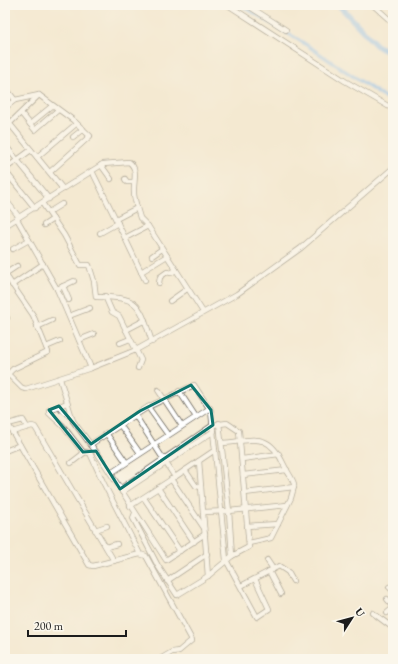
<svg xmlns="http://www.w3.org/2000/svg" width="398" height="664" viewBox="0 0 398 664" font-family="'EB Garamond',serif">
<style>
.lines{fill:none;stroke-linecap:round;stroke-linejoin:round}
.canal{stroke:#81baf2;stroke-width:3.5}
.river{stroke:#81baf2;stroke-width:6}
.minor-casing{stroke:#68645b;stroke-width:6}
.minor{stroke:#fff;stroke-width:4.5}
.marked{fill:none;stroke:#0f766e;stroke-width:3;stroke-linejoin:round}
</style>
<rect width="100%" height="100%" fill="#fbf7ec"/>
<filter id="ink" filterUnits="userSpaceOnUse"><feTurbulence type="fractalNoise" baseFrequency=".025" numOctaves="2"/><feDisplacementMap in="SourceGraphic" scale="8" xChannelSelector="R" yChannelSelector="G"/><feConvolveMatrix kernelMatrix="1 2 1 2 8 2 1 2 1" color-interpolation-filters="sRGB"/></filter>
<filter id="wash" filterUnits="userSpaceOnUse"><feTurbulence type="fractalNoise" baseFrequency=".012" numOctaves="4" result="noise"/><feDisplacementMap in="SourceGraphic" scale="16" xChannelSelector="R" yChannelSelector="G"/><feGaussianBlur stdDeviation="0.9" result="paint"/><feColorMatrix in="noise" values="0 0 0 0 0 0 0 0 0 0 0 0 0 0 0 0 0 1.4 0 .05"/><feComposite in="paint" operator="in"/></filter>
<g filter="url(#wash)">
<rect width="100%" height="100%" fill="#f4e9d1"/>
<g class="lines">
<polyline class="canal" points="241,5 302,42 393,103"/>
<polyline class="river" points="339,5 376,45 393,55"/>
</g>
</g>
<g filter="url(#ink)">
<g class="lines">
<g class="minor-casing">
<g id="minor">
<polyline points="228,5 345,81 393,109"/>
<polyline points="247,5 286,30"/>
<polyline points="373,5 393,23"/>
<polyline points="5,87 15,100"/>
<polyline points="5,108 15,100 39,95 73,120 90,136 50,172"/>
<polyline points="21,113 35,130 58,110"/>
<polyline points="5,118 63,189 5,226"/>
<polyline points="9,124 39,95"/>
<polyline points="30,124 52,106"/>
<polyline points="73,137 83,129"/>
<polyline points="5,145 49,199"/>
<polyline points="37,157 76,124"/>
<polyline points="101,165 111,179"/>
<polyline points="5,169 31,150"/>
<polyline points="5,171 35,208"/>
<polyline points="92,171 125,238 148,226 203,312"/>
<polyline points="125,179 127,182 134,182"/>
<path d="M63 189 103 164 129 162C139 169 133 182 134 193 134 198 136 203 137 208"/>
<polyline points="5,199 19,217"/>
<path d="M42 203 64 235 80 265H89L94 281 96 297C140 297 139 303 152 342"/>
<polyline points="49,212 62,204"/>
<polyline points="17,219 57,289 91,368"/>
<polyline points="116,219 137,208 140,218 148,226"/>
<polyline points="44,225 53,219"/>
<polyline points="100,233 118,223"/>
<polyline points="125,238 145,280"/>
<polyline points="13,249 29,240"/>
<polyline points="152,256 162,249"/>
<polyline points="141,272 167,256"/>
<polyline points="5,274 33,315 48,352 13,369 7,375"/>
<polyline points="5,274 17,266"/>
<polyline points="159,283 160,277 167,272 171,273 176,270"/>
<polyline points="12,285 43,264"/>
<polyline points="63,286 69,300"/>
<polyline points="57,289 74,281"/>
<polyline points="105,296 112,312 119,316 141,360 138,368"/>
<polyline points="170,301 187,289"/>
<polyline points="5,315 7,318"/>
<polyline points="69,316 90,308"/>
<polyline points="37,327 52,320"/>
<polyline points="126,330 145,320"/>
<polyline points="79,340 94,334"/>
<polyline points="120,343 130,339"/>
<polyline points="46,347 60,341"/>
<polyline points="5,376 10,376 22,388 26,389 91,368 136,350 237,294 301,248 393,168"/>
<polyline points="60,379 73,421 100,457 166,560 205,534"/>
<polyline points="158,390 182,426"/>
<polyline points="179,391 196,417"/>
<polyline points="67,403 49,410 49,413 63,426 83,452 90,453 103,482 140,554"/>
<polyline points="59,406 62,410 71,417"/>
<polyline points="148,407 168,435"/>
<polyline points="135,415 175,477 215,450"/>
<polyline points="5,419 89,565 93,566 140,554 146,556 192,640 179,651 172,652 160,659"/>
<polyline points="219,423 229,511 287,505"/>
<polyline points="8,424 23,420 27,427"/>
<polyline points="120,425 140,453"/>
<polyline points="12,432 32,426 35,427 114,561"/>
<polyline points="106,433 126,462"/>
<path d="M222 443C253 441 268 430 284 465 287 472 292 477 294 484V487L245 493"/>
<polyline points="91,444 148,407 194,385 211,411 226,560 257,617 269,609 255,579"/>
<polyline points="5,451 20,445"/>
<polyline points="242,459 279,454"/>
<polyline points="199,461 208,576"/>
<polyline points="71,463 84,453"/>
<polyline points="185,470 196,486 201,487"/>
<polyline points="111,473 210,408"/>
<polyline points="243,475 287,470"/>
<polyline points="171,479 204,528"/>
<polyline points="158,488 194,542"/>
<polyline points="120,489 213,425 227,423 239,431 249,547 232,556 229,511 203,512"/>
<polyline points="122,492 214,431"/>
<polyline points="144,498 180,551"/>
<polyline points="130,506 172,479"/>
<polyline points="135,513 133,518 158,566 177,595 208,576 232,556"/>
<polyline points="247,526 278,524"/>
<polyline points="95,530 107,526"/>
<polyline points="249,543 271,538 291,498 294,487"/>
<polyline points="106,547 117,544"/>
<polyline points="267,560 273,569"/>
<polyline points="269,571 281,594"/>
<polyline points="167,581 207,554"/>
<polyline points="241,586 279,566 288,572 293,581"/>
<polyline points="389,587 393,591"/>
<polyline points="387,599 393,606"/>
<polyline points="373,613 393,628"/>
<polyline points="387,613 393,608"/>
</g>
</g>
<use href="#minor" class="minor"/>
</g>
</g>
<path d="M0 0H398V664H0ZM191 385 211 410 213 425 120 489 96 451 83 452 49 410 59 406 91 444 140 411Z" fill="#f4e9d1" fill-opacity=".55" fill-rule="evenodd"/>
<path class="marked" d="M191 385 211 410 213 425 120 489 96 451 83 452 49 410 59 406 91 444 140 411Z"/>
<rect width="398" height="664" fill="none" stroke="#fbf7ec" stroke-width="20"/>
<g transform="translate(352 618) rotate(54)" stroke="#fbf7ec" stroke-width="3" paint-order="stroke">
<path d="M0-3L7 15L0 10L-7 15Z" fill="#1c1c1c"/>
<text y="-6" font-size="11" font-weight="bold" text-anchor="middle" fill="#1c1c1c">U</text>
</g>
<path d="M28 630v6h98v-6" fill="none" stroke="#1c1c1c" stroke-width="2"/>
<text x="34" y="630" font-size="12" fill="#1c1c1c" stroke="#fbf7ec" stroke-width="3" paint-order="stroke">200 m</text>
</svg>
